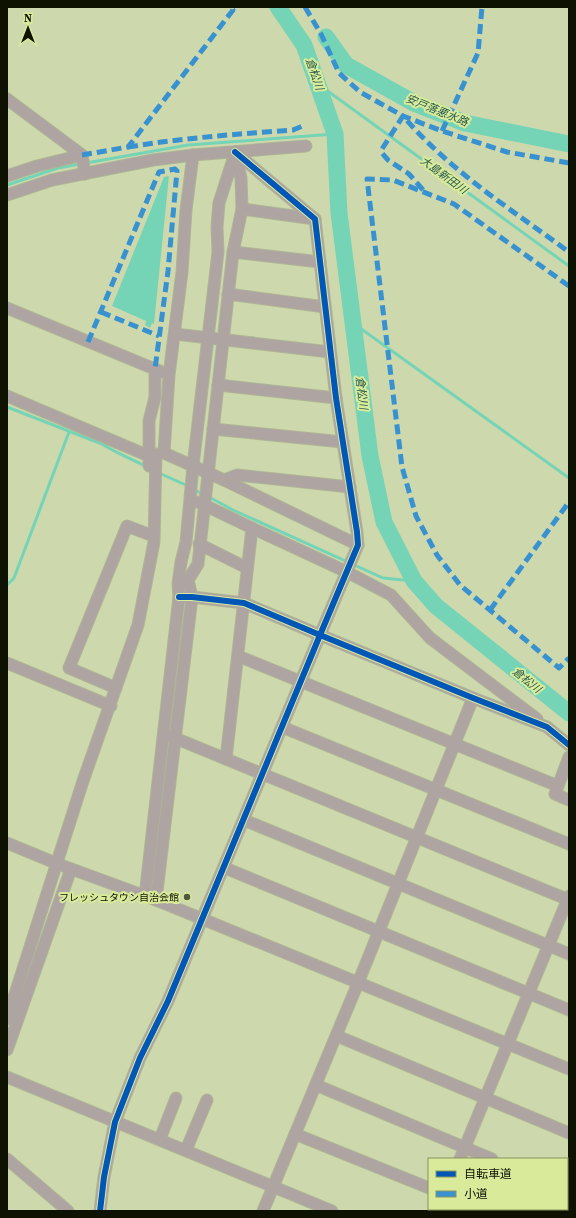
<svg xmlns="http://www.w3.org/2000/svg" width="576" height="1218" viewBox="0 0 576 1218" font-family="'Source Serif 4','Noto Sans JP',serif">
<style>
.water{fill:#76d4b6}
.lines{fill:none;stroke-linecap:round;stroke-linejoin:round}
.stream{stroke:#76d4b6;stroke-width:3}
.river{stroke:#76d4b6;stroke-width:17}
.minor-casing{stroke:#aeb595;stroke-width:13}
.minor{stroke:#aea4a1;stroke-width:11}
.quiet{stroke:#3892d0;stroke-width:5;stroke-dasharray:10 5;stroke-linecap:butt}
.cycleway-casing{stroke:#d9ea9b;stroke-width:8}
.cycleway{stroke:#0057b8;stroke-width:6}
.poi-dot{fill:#51573d;stroke:#d9ea9b;stroke-width:1.5}
.labels{text-anchor:middle;stroke-width:4;stroke-linejoin:round;paint-order:stroke}
.poi-label{font-size:10px;fill:#0e1200;stroke:#d9ea9b;text-anchor:end}
.water-label{font-size:11px;font-style:italic;fill:#23594e;stroke:#d9ea9b}
</style>
<rect width="100%" height="100%" fill="#ced8ad"/>
<polygon class="water" points="169,176 154,324 152,323 150,328 145,325 146,321 112,306 164,177"/>
<g class="lines">
<g class="stream">
<polyline points="318,84 569,266"/>
<polyline points="86,163 188,145 335,134"/>
<polyline points="7,185 58,168 80,164"/>
<polyline points="353,323 569,478"/>
<path d="M7 407 102 444C116 453 132 459 147 467"/>
<polyline points="159,473 188,486"/>
<polyline points="193,489 204,495"/>
<polyline points="209,497 233,510 383,578 414,581"/>
<polyline points="7,585 14,578 69,432"/>
</g>
<g class="river">
<polyline points="278,7 304,45 335,134 339,213 370,456 384,522 414,581 436,606 569,713"/>
<polyline points="326,37 346,65 414,103 465,123 569,144"/>
</g>
<g class="minor-casing">
<g id="minor">
<polyline points="7,99 82,155 85,174"/>
<polyline points="235,152 315,219 336,398 357,532 358,545 320,635 473,698 547,727 569,745"/>
<polyline points="193,155 186,210 182,272 169,375 164,453 224,480 358,545"/>
<polyline points="7,176 37,166 82,155"/>
<polyline points="7,195 52,180 153,160 193,155 306,146"/>
<polyline points="242,209 315,219"/>
<polyline points="233,252 320,262"/>
<polyline points="228,294 325,307"/>
<polyline points="7,308 162,372"/>
<polyline points="175,334 330,352"/>
<polyline points="218,385 336,398"/>
<polyline points="7,396 149,456 154,455"/>
<polyline points="213,429 343,442"/>
<polyline points="149,466 149,421 155,397 155,369"/>
<polyline points="224,480 237,475 350,487"/>
<polyline points="198,502 252,528 347,572 391,595 430,638 537,719"/>
<polyline points="199,544 247,568"/>
<polyline points="238,656 558,786"/>
<polyline points="7,663 111,706"/>
<polyline points="116,688 69,668 127,526 148,534"/>
<polyline points="282,727 569,844"/>
<polyline points="170,736 569,900"/>
<polyline points="569,757 555,794 569,800"/>
<polyline points="226,759 252,528"/>
<polyline points="244,820 569,954"/>
<polyline points="7,843 58,864 156,900 569,1069"/>
<polyline points="225,868 569,1010"/>
<polyline points="145,896 179,597 178,584 181,562 186,542 193,466 218,252 217,227 219,203 235,153"/>
<polyline points="156,900 192,597 188,580 198,564 233,252 242,209 241,178 235,152"/>
<polyline points="7,1019 83,781 138,625 154,542 156,454"/>
<polyline points="337,1036 569,1133"/>
<polyline points="7,1050 71,869"/>
<polyline points="7,1077 332,1211"/>
<polyline points="316,1085 492,1159"/>
<polyline points="295,1134 429,1188"/>
<polyline points="160,1139 176,1098"/>
<polyline points="186,1150 207,1100"/>
<polyline points="7,1159 68,1211"/>
<polyline points="460,1159 569,896"/>
<polyline points="567,1190 569,1191"/>
<polyline points="479,1209 484,1211"/>
<polyline points="100,1211 104,1177 115,1122 140,1058 168,1001 320,635 244,603 192,597 179,597"/>
<polyline points="263,1211 358,983 473,698"/>
<polyline points="439,1211 439,1209"/>
</g>
</g>
<use href="#minor" class="minor"/>
<g class="quiet">
<polyline points="305,7 321,34 339,73 360,92 403,116 442,131 507,152 569,163"/>
<polyline points="442,131 478,53 482,7"/>
<path d="M128 147C183 138 237 134 293 130L305 125"/>
<polyline points="82,155 128,147 233,10 231,7"/>
<path d="M423 190 409 174 388 160 382 153V149L403 116C450 171 512 210 569 252"/>
<polyline points="569,286 454,204 393,180 367,179 402,467 416,516 437,555 460,585 559,668 569,658"/>
<polyline points="101,312 159,336"/>
<polyline points="88,342 159,172 175,169 177,171 168,271 155,369"/>
<polyline points="490,610 569,502"/>
</g>
<g class="cycleway-casing">
<g id="cycleway">
<polyline points="235,152 315,219 336,398 357,532 358,545 320,635 473,698 547,727 569,745"/>
<polyline points="100,1211 104,1177 115,1122 140,1058 168,1001 320,635 244,603 192,597 179,597"/>
</g>
</g>
<use href="#cycleway" class="cycleway"/>
</g>
<circle class="poi-dot" cx="187" cy="897" r="4"/>
<g class="labels">
<g class="poi-label">
<text x="179" y="901">フレッシュタウン自治会館</text>
</g>
<g class="water-label">
<text transform="translate(315 74) rotate(71)" y="4">倉松川</text>
<text transform="translate(437 110) rotate(22)" y="4">安戸落悪水路</text>
<text transform="translate(444 175) rotate(36)" y="4">大島新田川</text>
<text transform="translate(362 393) rotate(83)" y="4">倉松川</text>
<text transform="translate(527 680) rotate(39)" y="4">倉松川</text>
</g>
</g>
<rect width="576" height="1218" fill="none" stroke="#0e1200" stroke-width="16"/>
<rect x="428" y="1158" width="140" height="52" fill="#d9ea9b" stroke="#88945d"/>
<rect x="436" y="1171" width="20" height="6" fill="#0057b8" stroke="#88945d"/>
<text x="464" y="1178" font-size="12" fill="#0e1200">自転車道</text>
<rect x="436" y="1191" width="20" height="6" fill="#3892d0" stroke="#88945d"/>
<text x="464" y="1198" font-size="12" fill="#0e1200">小道</text>
<g transform="translate(28 28)" stroke="#d9ea9b" stroke-width="3" paint-order="stroke">
<path d="M0-3L7 15L0 10L-7 15Z" fill="#0e1200"/>
<text y="-6" font-size="11" font-weight="bold" text-anchor="middle" fill="#0e1200">N</text>
</g>
</svg>
